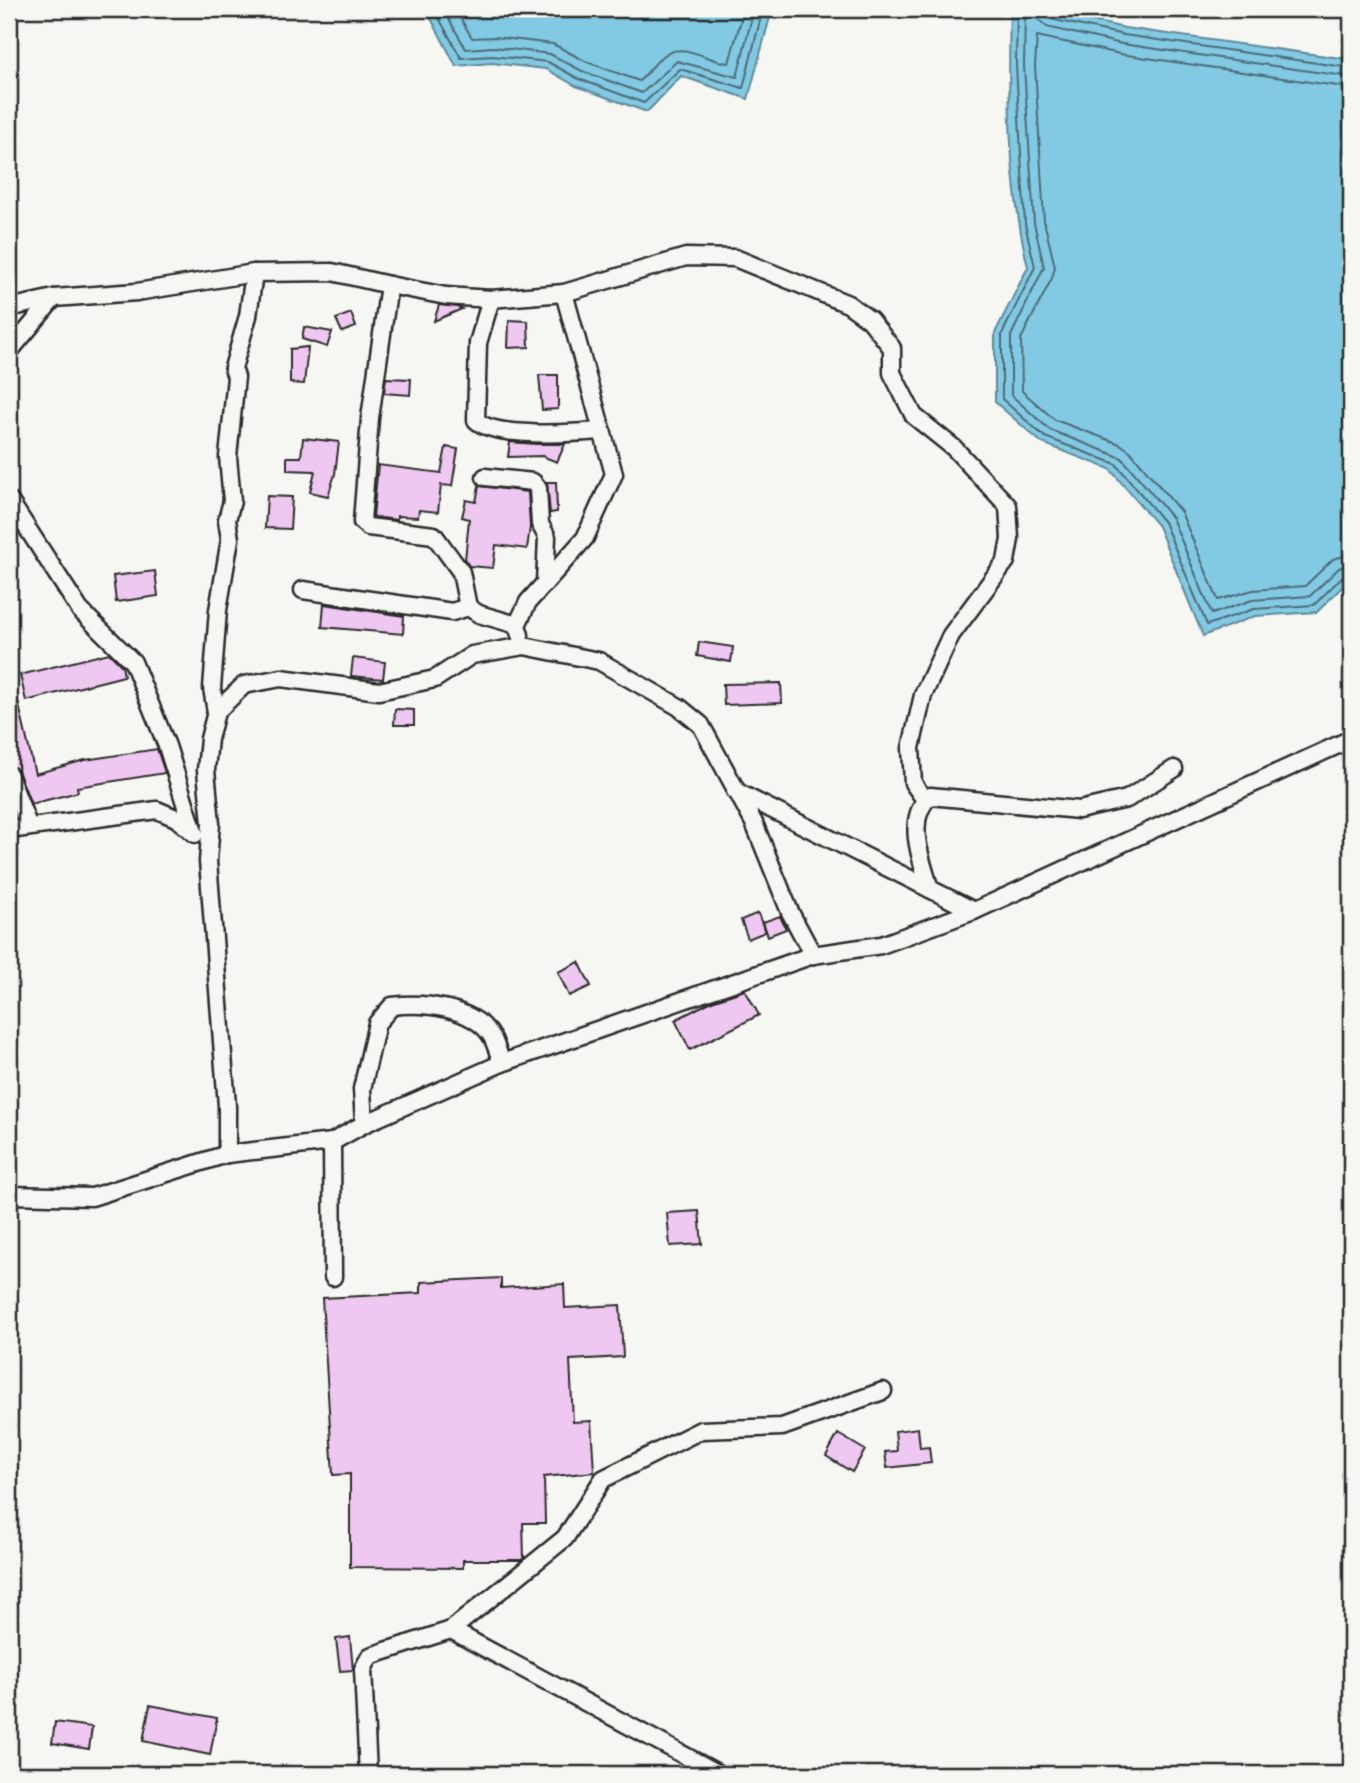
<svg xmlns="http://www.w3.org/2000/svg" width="1360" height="1783" viewBox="0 0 1360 1783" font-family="'Architects Daughter',sans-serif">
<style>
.water{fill:#82cae3;stroke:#5f8a99;stroke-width:2}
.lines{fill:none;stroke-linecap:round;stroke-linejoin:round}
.shore{stroke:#4e6b75;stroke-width:2}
.building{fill:#efc8f1;stroke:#2b2b2b;stroke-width:2}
.minor-casing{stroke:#2b2b2b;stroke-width:21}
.minor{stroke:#f6f6f2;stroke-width:16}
</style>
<rect width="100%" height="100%" fill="#f6f6f2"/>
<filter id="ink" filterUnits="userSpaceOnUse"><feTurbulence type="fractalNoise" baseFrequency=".0143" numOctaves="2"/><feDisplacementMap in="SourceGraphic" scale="14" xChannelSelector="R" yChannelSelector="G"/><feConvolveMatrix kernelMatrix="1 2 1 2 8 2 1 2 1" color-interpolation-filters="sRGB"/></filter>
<g filter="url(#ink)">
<g class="water">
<polygon points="426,9 770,9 770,17 748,99 681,76 647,112 576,86 546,69 492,63 456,66"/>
<path d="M1010 9H1037L1125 28 1347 59 1351 69V578L1317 612 1255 616 1203 636 1158 526 1110 469 1042 443 995 402V333L1028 267C1008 184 1008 94 1010 9Z"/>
</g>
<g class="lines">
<g class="shore">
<polyline points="434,9 461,58 492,56 548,62 579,79 644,103 680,69 743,88 763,9"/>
<polyline points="443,9 466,49 493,47 550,54 582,71 642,93 677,61 737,77 754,9"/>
<path d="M455 9 472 38 494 37 553 44 587 62 639 81C648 74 654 63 663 56 684 40 708 62 729 63L744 9"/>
<polyline points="1017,9 1016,66 1025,224 1035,267 1002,334 1002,399 1045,437 1116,464 1164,522 1207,625 1254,609 1314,605 1344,575 1351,573"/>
<polyline points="1025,9 1024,66 1034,223 1044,267 1011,336 1011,395 1050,430 1122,458 1172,518 1212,614 1252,600 1310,596 1339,568 1351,564"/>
<polyline points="1036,9 1038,19 1047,27 1122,44 1351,77"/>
<polyline points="1044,9 1050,19 1124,35 1351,68"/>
<polyline points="1351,88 1120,54 1037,36 1035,66 1044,221 1055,267 1052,278 1021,339 1022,391 1055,420 1120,444 1130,451 1181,512 1218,600 1253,590 1305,586 1333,559 1351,554"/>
</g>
</g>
<g class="building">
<polygon points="439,305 457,307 462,309 434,321"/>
<polygon points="351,313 356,327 342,332 336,319"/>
<polygon points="509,320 528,321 529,347 508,348"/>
<polygon points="304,327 332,332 327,347 302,339"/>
<polygon points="308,347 304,384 290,383 290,349"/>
<polygon points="539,375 558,375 558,409 542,410"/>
<polygon points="386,378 411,379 410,395 384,393"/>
<polygon points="303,438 339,442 335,474 328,496 310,492 315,471 287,470 287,457 301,457"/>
<polygon points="510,442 536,444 565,444 557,462 542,456 508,457"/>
<polygon points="446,447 458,449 452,486 441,485 438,512 419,510 418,517 397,516 397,520 373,517 378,465 441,473"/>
<polygon points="547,482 556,482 557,512 550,513"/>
<polygon points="479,486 528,492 530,527 527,549 496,545 493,568 469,566 465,560 469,519 462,517 466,500 476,502"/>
<polygon points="267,496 292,497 290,529 265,528"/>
<polygon points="155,571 158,596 116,602 113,576"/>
<polygon points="324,604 404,616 403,634 322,627"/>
<polygon points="699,642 733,647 731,662 697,656"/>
<polygon points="109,653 122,666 124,676 26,701 20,675"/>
<polygon points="353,658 385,662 383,679 351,676"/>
<polygon points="781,683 782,703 724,705 723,684"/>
<polygon points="14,684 35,774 85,760 157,749 165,773 77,787 78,792 31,804 18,771 9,765 9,685"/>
<polygon points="395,709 414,710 414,725 394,725"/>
<polygon points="758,913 765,932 748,939 741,920"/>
<polygon points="780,916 786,929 768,936 763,922"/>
<polygon points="579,962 591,986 569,996 558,972"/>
<polygon points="745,990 759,1015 690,1050 675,1020 712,1001"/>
<polygon points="699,1211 702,1244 670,1246 667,1213"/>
<polygon points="501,1278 501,1288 564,1284 565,1308 620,1305 623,1357 570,1360 573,1422 591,1421 594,1472 544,1477 545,1523 523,1523 524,1558 521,1560 463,1560 463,1568 350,1567 350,1474 333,1475 322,1298 421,1293 421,1282"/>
<polygon points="918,1428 920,1448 929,1447 931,1463 887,1468 885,1452 897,1451 895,1431"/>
<polygon points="838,1434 865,1450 852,1472 826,1456"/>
<polygon points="350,1637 353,1670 340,1671 336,1639"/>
<polygon points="150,1705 217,1718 210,1755 143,1741"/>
<polygon points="55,1722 92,1727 89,1749 52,1743"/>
</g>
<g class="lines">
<g class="minor-casing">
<g id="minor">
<path d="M491 299 478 343 476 420C494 439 576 433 602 431"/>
<polyline points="9,308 54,298 137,292 254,273 332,272 389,285"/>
<polyline points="9,352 54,298"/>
<polyline points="485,477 533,482 538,488 540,524 547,537 545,583"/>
<polyline points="9,500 80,610 133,662 167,746 194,832"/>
<polyline points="303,590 452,612 468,607"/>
<polyline points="517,625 479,614 468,607 461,572 434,535 368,527 362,522 370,418 389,285 446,296 491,299 564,293 686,257 735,258 848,304 870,320 892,348 892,373 914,416 954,448 1008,506 1010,539 1006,561 951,635 923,695 911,748 913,783 925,800"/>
<polyline points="520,635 517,625 528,602 585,538 614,474 564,293"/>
<polyline points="216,712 212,688 218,610 230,539 227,520 232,501 228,457 236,377 233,368 248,316 254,273"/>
<polyline points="9,775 29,827"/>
<polyline points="735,791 930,889"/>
<polyline points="9,830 157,810 176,818 195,834"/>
<path d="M974 911 930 889C922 861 904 819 930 796L1079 810 1127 799 1174 769"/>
<path d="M364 1124 362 1089 377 1023 392 1006C423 1002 474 1007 492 1037 496 1045 499 1055 502 1063"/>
<polyline points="332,1142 333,1277"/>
<polyline points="227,1154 227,1106 208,861 211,824 206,770 209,739 216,712 244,685 281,678 379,691 435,679 472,655 524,646 599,661 679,707 701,725 754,823 790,912 813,955"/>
<polyline points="9,1195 92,1197 227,1154 332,1142 364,1124 502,1063 813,955 881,945 974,911 1351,739"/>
<polyline points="451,1630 719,1774"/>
<polyline points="368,1774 363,1669 370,1656 451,1630 565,1538 603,1479 701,1430 782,1427 883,1391"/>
</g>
</g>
<use href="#minor" class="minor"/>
</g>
</g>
<rect width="1360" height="1783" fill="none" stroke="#f6f6f2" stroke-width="35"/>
<rect x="18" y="18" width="1325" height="1748" fill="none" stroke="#2b2b2b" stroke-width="2.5" filter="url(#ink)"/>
</svg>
